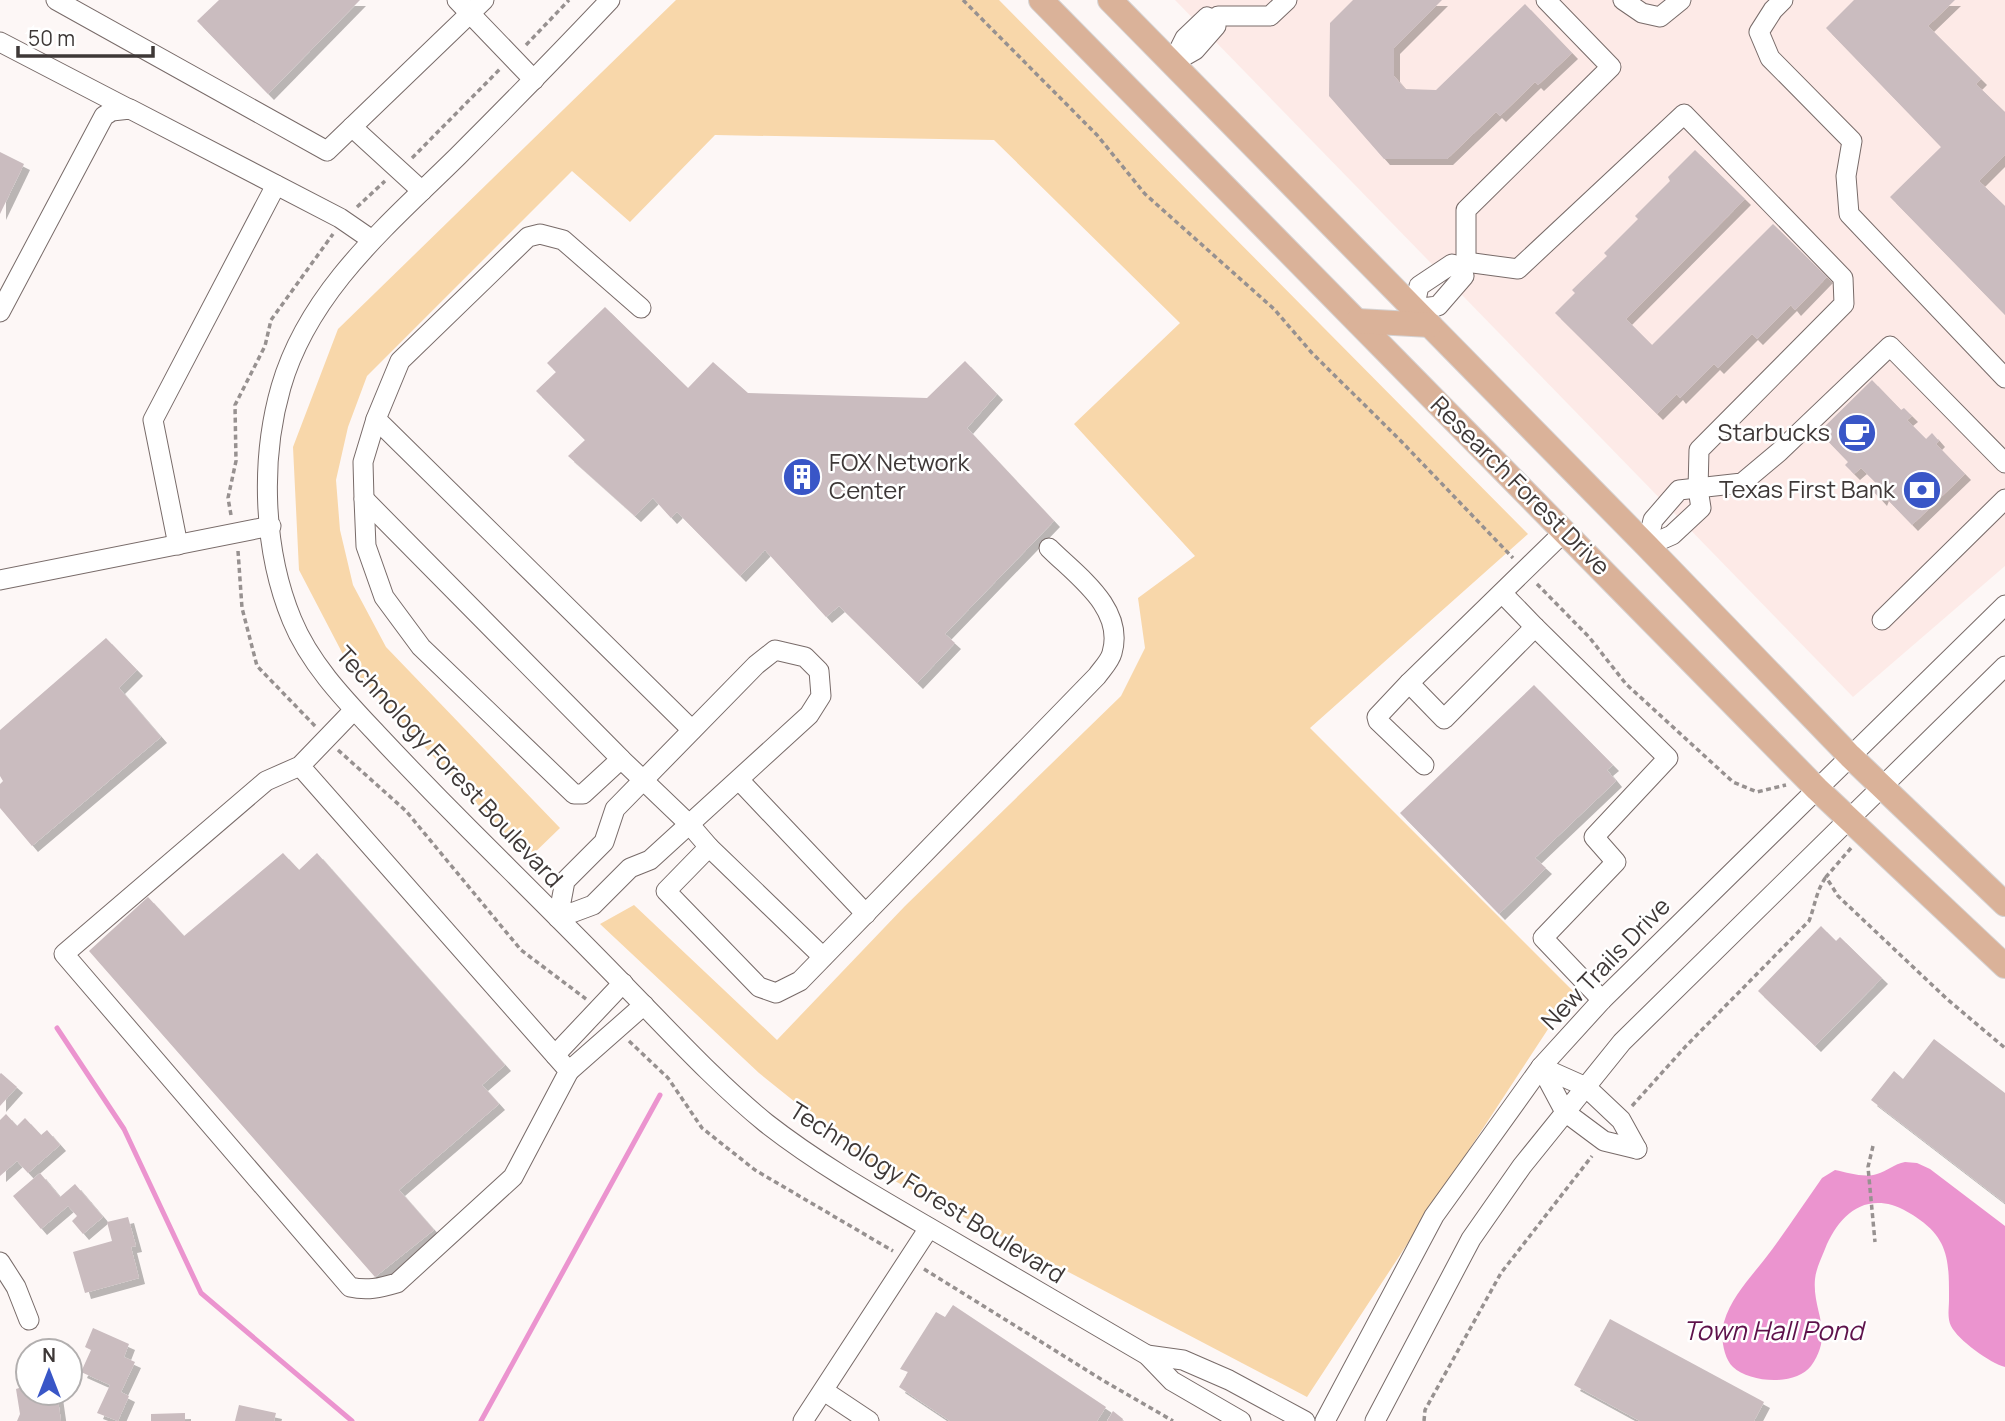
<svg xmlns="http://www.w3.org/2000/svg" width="2005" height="1421" viewBox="0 0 2005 1421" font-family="Manrope,sans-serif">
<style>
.built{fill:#fdeae7}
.green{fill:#f8d7aa}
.water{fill:#eb94cf}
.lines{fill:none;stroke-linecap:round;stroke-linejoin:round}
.stream{stroke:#eb94cf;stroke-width:5}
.building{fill:#cabcbf;filter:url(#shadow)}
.minor-casing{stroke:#786b69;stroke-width:21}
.major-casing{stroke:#d5d3d3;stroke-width:26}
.path{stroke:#979190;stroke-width:3.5;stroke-dasharray:5 3.5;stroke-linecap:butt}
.minor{stroke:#fff;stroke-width:19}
.major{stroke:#dab299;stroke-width:24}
.labels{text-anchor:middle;stroke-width:5;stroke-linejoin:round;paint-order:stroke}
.poi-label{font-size:24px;fill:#3e3837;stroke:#fff;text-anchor:end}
.street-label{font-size:24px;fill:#3e3837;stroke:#fff}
.water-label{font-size:26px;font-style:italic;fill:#5e124b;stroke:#fff}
</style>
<defs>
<filter id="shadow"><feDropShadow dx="6" dy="6" stdDeviation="0" flood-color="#0004"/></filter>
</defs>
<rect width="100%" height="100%" fill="#fdf7f6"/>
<polygon class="built" points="1175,0 2005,0 2005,566 1853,697"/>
<polygon class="green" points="676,0 999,0 1528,534 1310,728 1573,991 1307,1397 891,1179 759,1073 600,924 634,905 777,1040 905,906 1121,696 1145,648 1138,598 1195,556 1074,424 1180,323 994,140 715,135 630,222 572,171 367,376 348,427 336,480 340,530 353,585 386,647 560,828 528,859 348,664 299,570 293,447 338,329"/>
<path class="water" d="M1905 1162 1917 1163 1930 1169 2005 1226V1367C1990 1363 1958 1340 1951 1326 1947 1318 1949 1308 1949 1300 1949 1266 1950 1241 1920 1220 1912 1214 1902 1208 1892 1205 1858 1196 1837 1220 1825 1249 1821 1259 1816 1269 1815 1279 1812 1312 1835 1332 1811 1366 1796 1386 1750 1383 1733 1367 1723 1358 1720 1334 1724 1322 1731 1298 1749 1279 1764 1260 1784 1234 1803 1205 1822 1178L1835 1170C1849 1173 1864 1178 1877 1174 1887 1171 1894 1164 1905 1162Z"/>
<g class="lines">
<g class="stream">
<polyline points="57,1028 124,1129 201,1293 352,1421"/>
<polyline points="481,1421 660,1095"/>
</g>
</g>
<g class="building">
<polygon points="219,0 360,0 268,94 197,21"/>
<polygon points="1353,0 1442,0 1394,48 1394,76 1405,89 1436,90 1525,4 1572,53 1538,85 1535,82 1500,116 1496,112 1447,159 1384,159 1329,96 1330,23"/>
<polygon points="1854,0 1955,0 1928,26 1981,79 1976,84 2005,112 2005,155 1979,181 2005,206 2005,315 1890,197 1941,147 1826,28"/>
<polygon points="1695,150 1745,199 1626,319 1652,345 1773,224 1827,277 1795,310 1791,305 1757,339 1752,334 1718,368 1714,364 1680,398 1677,394 1657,414 1555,313 1575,293 1572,290 1607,256 1604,253 1638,219 1635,216 1670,181 1668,177"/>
<polygon points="0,152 24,164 0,214"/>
<polygon points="605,307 688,388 713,362 748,393 927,398 965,361 997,394 967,428 1054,521 945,634 955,643 917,683 839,606 826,617 765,550 740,576 677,512 671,518 653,498 635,516 568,456 585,440 536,391 556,372 547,363"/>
<polygon points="1872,380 1901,410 1904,408 1912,416 1907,420 1926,439 1932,433 1939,441 1936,444 1965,474 1912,525 1883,495 1881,500 1872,490 1878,485 1861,468 1854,474 1845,465 1848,462 1819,432"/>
<polygon points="106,638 137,670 119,688 161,737 32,846 0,808 0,784 3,781 0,776 0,730"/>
<polygon points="1534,685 1613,765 1607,770 1616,781 1535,858 1546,868 1499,914 1400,813"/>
<polygon points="283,853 299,870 317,853 505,1065 482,1085 499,1104 399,1190 434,1230 375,1277 89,951 148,897 184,936"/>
<polygon points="1821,926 1836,941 1840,937 1882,978 1815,1046 1758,991"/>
<polygon points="1934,1039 2005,1093 2005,1203 1871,1100 1894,1071 1903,1079"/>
<polygon points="1,1073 17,1087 0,1106 0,1074"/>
<polygon points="6,1114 17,1126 25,1118 41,1135 47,1130 60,1145 28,1173 17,1161 0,1176 0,1120"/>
<polygon points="40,1173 60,1197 75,1184 103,1217 83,1234 72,1221 77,1216 68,1206 41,1229 13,1196"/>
<polygon points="128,1217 136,1246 131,1247 139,1278 85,1293 73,1252 112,1241 107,1222"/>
<polygon points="953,1305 1106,1407 1097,1421 950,1421 899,1387 908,1372 900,1369 936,1312 945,1317"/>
<polygon points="1610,1319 1764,1402 1754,1421 1640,1421 1574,1385"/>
<polygon points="93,1328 129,1344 124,1357 135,1362 121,1392 129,1396 118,1421 97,1413 110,1385 81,1372 91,1350 85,1347"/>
<polygon points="28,1385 28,1393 57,1393 61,1421 17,1421 20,1414 16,1389"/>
<polygon points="239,1405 276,1413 274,1421 235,1421"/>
<polygon points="1113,1411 1123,1419 1122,1421 1107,1421"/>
<polygon points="185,1413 185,1421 151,1421 151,1414"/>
</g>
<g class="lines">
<g class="minor-casing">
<g id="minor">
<polyline points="56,0 327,151 484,0"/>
<polyline points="457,0 534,80"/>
<path d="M610 0C560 53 509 105 458 156 389 224 309 290 281 387 260 460 263 550 292 620 310 664 345 700 377 734 407 766 438 798 469 829 523 883 577 936 630 991 674 1036 717 1083 766 1123 821 1166 882 1200 942 1235 1010 1275 1079 1315 1147 1355L1172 1381 1241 1421"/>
<polyline points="1623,0 1642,13 1660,17 1681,0"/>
<polyline points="1783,0 1773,10 1759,32 1770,58 1852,141 1846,176 1849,214 2005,378"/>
<polyline points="0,42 129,109"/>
<polyline points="1173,62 1185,38 1207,17 1214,20"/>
<polyline points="1172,63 1195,50 1216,26 1214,20 1218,16 1270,16 1287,0"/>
<polyline points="352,127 422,191"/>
<polyline points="1466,262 1518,269 1684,114 1843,278 1844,304 1699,450 1698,489 1701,508 1672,535 1647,546"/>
<polygon points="1452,264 1461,267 1464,276 1438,306 1414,309 1419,286"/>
<polyline points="1461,267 1466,262 1466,210 1611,67 1546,0"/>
<polyline points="641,308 563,240 540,234 528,237 400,361 376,419 692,730"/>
<polyline points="0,312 104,116 112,111 130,109 340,218 372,240"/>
<polyline points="376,419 363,462 364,499 366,546 384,597 421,647 574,794 583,794 621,759"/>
<path d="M364 499 621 759 690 825 709 847 666 891 759 987 776 993 800 981 1097 676C1102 669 1110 661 1112 653 1125 608 1077 576 1049 548"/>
<polyline points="1565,531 1409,683 1444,719 1535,627 1668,758 1594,837 1616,862 1543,938 1602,1000"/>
<polyline points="178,545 153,420 276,185"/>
<polyline points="1647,546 1653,520 1679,490 1742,483 1779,452 1890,346 2005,463"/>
<polyline points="0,580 271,526"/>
<polyline points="1502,593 1535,627"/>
<polyline points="1882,620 2005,499"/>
<polygon points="775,650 805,657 819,671 821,696 809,715 650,860 630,868 593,905 558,918 565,881 604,842 615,809 756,665"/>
<polyline points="1409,683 1377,717 1378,721 1424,765"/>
<path d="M300 766 569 1071 513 1177 397 1283C380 1288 367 1291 350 1287L64 954 266 781 300 766 354 710"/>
<polyline points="739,780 866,914"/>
<polyline points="709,847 823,957"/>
<polyline points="555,1055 623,983"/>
<polyline points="1541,1067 1565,1112 1604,1141 1637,1149"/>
<polyline points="1541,1067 1586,1087 1621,1120 1637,1149"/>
<polyline points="569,1071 644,1005"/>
<polyline points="0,1262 16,1287 29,1320"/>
<polyline points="1147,1355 1183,1360 1229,1380 1305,1421"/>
<polyline points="824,1391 869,1421"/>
<polyline points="803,1421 929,1228"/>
<polyline points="1325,1421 1434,1216 1541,1067 1602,1000 2005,605"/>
<polyline points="1375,1421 1471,1239 1522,1166 1622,1042 2005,666"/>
</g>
</g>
<g class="major-casing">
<g id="major">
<polyline points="1041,0 1817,789 2005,966"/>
<polyline points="1110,0 1647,546 1850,756 2005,904"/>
<polyline points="1358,321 1430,325"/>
</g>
</g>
<g class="path">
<polyline points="963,0 1097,135 1145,194 1274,309 1312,353 1399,439 1513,558"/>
<polyline points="526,45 569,0"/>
<polyline points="412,158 500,69"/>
<polyline points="357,207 385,181"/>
<polyline points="231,515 228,498 236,461 235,405 265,346 271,320 333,234"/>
<polyline points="238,551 242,608 257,666 316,727"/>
<polyline points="1537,584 1589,637 1626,684 1733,782 1757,792 1786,785"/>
<polyline points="338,750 406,811 521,950 586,999"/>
<polyline points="1851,848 1826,877 1838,896 1947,999 2005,1048"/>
<polyline points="629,1041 668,1078 702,1128 755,1170 893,1251"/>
<path d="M1632 1106 1686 1046 1809 921C1815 906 1816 891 1826 877"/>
<polyline points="1873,1146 1868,1167 1875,1242"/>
<polyline points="924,1269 1104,1381 1173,1421"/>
<polyline points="1424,1421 1425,1410 1501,1273 1592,1156"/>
</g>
<use href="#minor" class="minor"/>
<use href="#major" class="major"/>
</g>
<defs>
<g id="cafe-disc" transform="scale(2.0125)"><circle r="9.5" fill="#3956c7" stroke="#fff"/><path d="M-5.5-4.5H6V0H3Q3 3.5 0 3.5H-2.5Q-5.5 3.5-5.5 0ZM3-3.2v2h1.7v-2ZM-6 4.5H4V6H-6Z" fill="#fff"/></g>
<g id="building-disc" transform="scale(2.0125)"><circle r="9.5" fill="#3956c7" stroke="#fff"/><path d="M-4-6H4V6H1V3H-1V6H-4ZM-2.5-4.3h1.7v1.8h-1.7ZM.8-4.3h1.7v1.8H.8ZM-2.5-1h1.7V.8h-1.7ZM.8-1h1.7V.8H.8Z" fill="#fff"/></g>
<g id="bank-disc" transform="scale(2.0125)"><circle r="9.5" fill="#3956c7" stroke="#fff"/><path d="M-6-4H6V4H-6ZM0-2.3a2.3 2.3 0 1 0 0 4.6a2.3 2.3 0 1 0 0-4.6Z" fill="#fff"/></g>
</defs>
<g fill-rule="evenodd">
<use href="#cafe-disc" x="1857" y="433"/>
<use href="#building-disc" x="802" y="477"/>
<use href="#bank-disc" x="1922" y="490"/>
</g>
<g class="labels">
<g class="poi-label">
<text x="1830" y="441">Starbucks</text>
<text x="829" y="471" text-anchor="start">FOX Network<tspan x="829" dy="28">Center</tspan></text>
<text x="1895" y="498">Texas First Bank</text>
</g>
<g class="street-label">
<text transform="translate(1520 486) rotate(45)" y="8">Research Forest Drive</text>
<text transform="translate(449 767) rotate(47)" y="8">Technology Forest Boulevard</text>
<text transform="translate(1606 964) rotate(-46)" y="8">New Trails Drive</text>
<text transform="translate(927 1193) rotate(32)" y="8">Technology Forest Boulevard</text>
</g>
<g class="water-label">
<text x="1773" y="1340">Town Hall Pond</text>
</g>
</g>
<g transform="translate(49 1372)"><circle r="33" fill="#ffffff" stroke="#b2afaf" stroke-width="2"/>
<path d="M0-5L12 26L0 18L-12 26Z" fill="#3956c7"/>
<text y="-10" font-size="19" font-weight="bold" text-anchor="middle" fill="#3e3837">N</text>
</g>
<path d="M18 46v10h135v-10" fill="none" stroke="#3e3837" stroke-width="3.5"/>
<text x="28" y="46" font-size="21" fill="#3e3837" stroke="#ffffff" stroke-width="5" paint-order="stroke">50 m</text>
</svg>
